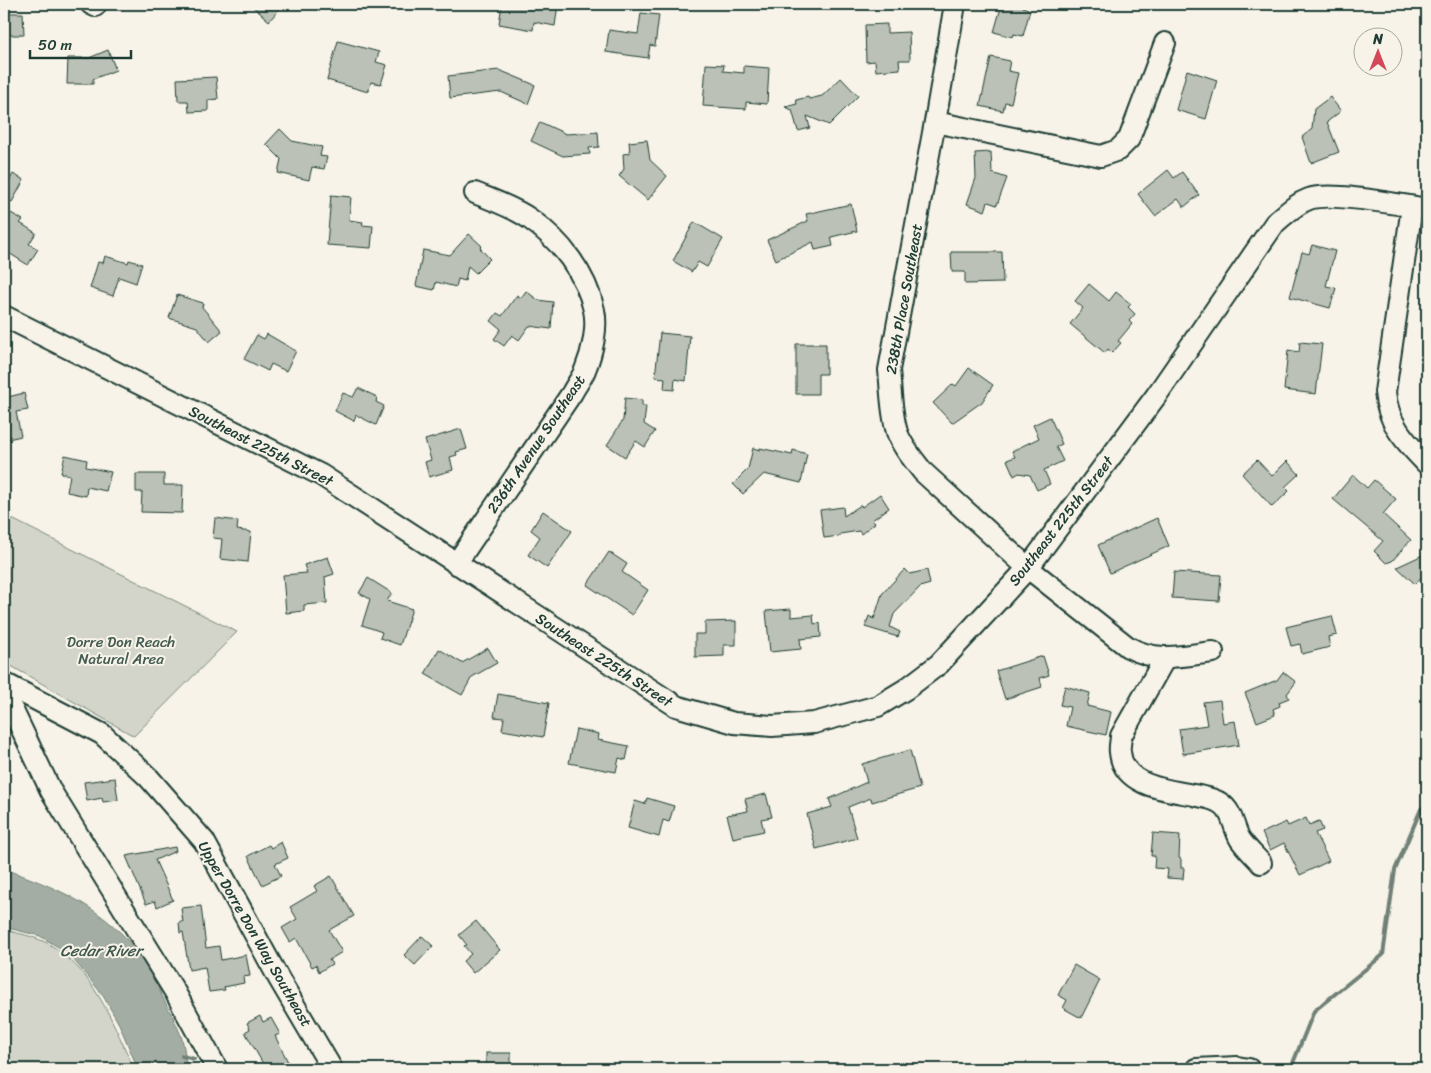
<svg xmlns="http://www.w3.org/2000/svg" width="1431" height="1073" viewBox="0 0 1431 1073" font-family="Sriracha,sans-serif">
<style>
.green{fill:#d3d5ca;stroke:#79897f}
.water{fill:#a4ada3;stroke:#6f8077}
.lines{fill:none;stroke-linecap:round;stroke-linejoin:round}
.stream{stroke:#6f8077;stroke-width:4}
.building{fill:#bbc1b6;stroke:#1f3d34}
.minor-casing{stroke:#1f3d34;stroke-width:24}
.minor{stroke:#f7f3e8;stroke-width:20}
.labels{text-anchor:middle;stroke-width:4;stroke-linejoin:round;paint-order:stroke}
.street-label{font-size:15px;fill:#1f3d34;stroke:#f7f3e8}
.park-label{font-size:15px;fill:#435b52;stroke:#f7f3e8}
.water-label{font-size:16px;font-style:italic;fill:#405950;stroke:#f7f3e8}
</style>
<rect width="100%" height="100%" fill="#f7f3e8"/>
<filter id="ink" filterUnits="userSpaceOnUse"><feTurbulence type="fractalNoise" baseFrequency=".02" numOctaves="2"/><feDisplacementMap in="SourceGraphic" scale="10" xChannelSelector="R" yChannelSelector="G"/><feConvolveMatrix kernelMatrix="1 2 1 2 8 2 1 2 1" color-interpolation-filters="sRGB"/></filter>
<g filter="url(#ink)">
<g class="green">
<polygon points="4,515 237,632 134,736 4,662"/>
<path d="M4 930C22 934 43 938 58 950 97 978 115 1027 134 1069H4Z"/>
</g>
<path class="water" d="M4 869C66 890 118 915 152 973 156 980 158 988 161 994 168 1009 177 1023 182 1039 185 1049 185 1059 187 1069H138L119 1024 102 994 68 953 40 936 4 927Z"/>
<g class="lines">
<g class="stream">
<polyline points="182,1056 194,1059"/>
<polyline points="1293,1063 1314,1011 1383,955 1395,870 1421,809 1427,804"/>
</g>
</g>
<g class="building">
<polygon points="250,4 284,4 269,21"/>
<polygon points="502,4 558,4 555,26 534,22 533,30 499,24"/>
<polygon points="1002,4 1024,4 1023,7 1030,10 1023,36 1014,34 1013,37 994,32"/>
<polygon points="4,13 23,13 24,35 4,35"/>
<polygon points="641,13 659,15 655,46 650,45 648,58 606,52 609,30 638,34"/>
<polygon points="887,24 887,33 909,32 910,60 899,60 900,69 876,71 875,61 866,62 865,25"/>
<polygon points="338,41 379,52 376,62 387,65 381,84 371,82 368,92 327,80"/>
<polygon points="108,50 116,70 93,79 93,84 67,84 68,58 89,58"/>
<polygon points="991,57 1010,61 1008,71 1018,73 1011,103 1005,102 1003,111 980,106"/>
<polygon points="706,64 724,65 723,71 744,73 744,66 769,68 767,104 746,102 746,109 703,106"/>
<polygon points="499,70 535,85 528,104 501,92 450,98 448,76"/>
<polygon points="1187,70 1217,80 1206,119 1176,110"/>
<polygon points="216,77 218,99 208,100 208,111 189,112 188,101 178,101 177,79"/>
<polygon points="841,78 858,96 829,125 807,116 810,128 798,131 792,110 785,107 797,104 796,100 808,97 809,99 822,96"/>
<polygon points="1330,97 1341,111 1327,122 1339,152 1311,163 1302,137 1312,129 1314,109"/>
<polygon points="540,122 566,134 598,132 599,147 589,148 590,154 563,156 531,141"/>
<polygon points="280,129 292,141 322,147 320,156 327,157 324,169 312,167 309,180 278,173 281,159 266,144"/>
<polygon points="647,140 650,160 667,176 648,200 619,176 624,169 623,154 630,153 629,142"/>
<polygon points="991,152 992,173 1007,178 997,205 988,202 985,211 967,204 976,178 975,153"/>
<polygon points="1168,170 1174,178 1182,172 1199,195 1184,207 1178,199 1155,216 1138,194"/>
<polygon points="13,174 24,180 12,202 4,198 4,191"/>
<polygon points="331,195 351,197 349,220 363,222 362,225 373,226 371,248 327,245"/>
<polygon points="851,204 857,231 831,237 833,246 815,250 813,242 776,260 767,240 808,221 806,214"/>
<polygon points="11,213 23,220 20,223 36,233 29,244 38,249 28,265 4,250 4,225"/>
<polygon points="694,222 723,239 707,267 698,262 692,272 673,261"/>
<polygon points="469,234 482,246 480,248 490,259 476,273 468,266 465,281 458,279 456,287 436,282 434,290 416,286 423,250 450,255"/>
<polygon points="1312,245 1335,251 1326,286 1336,288 1330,308 1290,297 1302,252 1309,254"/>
<polygon points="951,252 1002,252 1003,283 965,284 965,272 952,272"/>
<polygon points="105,256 128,263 129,260 142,264 136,283 119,277 113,296 90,288 98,262 103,263"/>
<polygon points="1089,284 1109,301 1116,292 1131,304 1128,307 1135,314 1129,321 1132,324 1118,341 1121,343 1112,353 1108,349 1105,353 1070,324 1083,308 1075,301"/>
<polygon points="526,291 538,300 553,302 551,329 529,326 519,340 512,335 504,346 494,339 501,329 491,321 497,313 502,316 517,295 521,298"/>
<polygon points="177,295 203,303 202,307 222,331 209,342 197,327 169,318"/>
<polygon points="660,333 690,336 686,381 675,379 674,390 664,389 665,378 655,377"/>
<polygon points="267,334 296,351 286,371 271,364 268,371 244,359 257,335 264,339"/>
<polygon points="1300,342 1322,344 1316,394 1284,390 1288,350 1299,352"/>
<polygon points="796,344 826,344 826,374 818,374 818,394 796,394"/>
<polygon points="969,368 993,385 982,402 952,423 933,403 953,384 956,386"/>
<polygon points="358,388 377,397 376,402 384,406 376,425 356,415 354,421 335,411 343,393 353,397"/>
<polygon points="24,393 28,410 16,412 21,436 4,440 4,398"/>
<polygon points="625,398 642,400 642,406 646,406 644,424 655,431 645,447 636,441 625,457 607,445 623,420"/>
<polygon points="1050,417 1062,444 1056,447 1063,461 1044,470 1050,484 1037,490 1030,475 1019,473 1014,476 1007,460 1015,457 1012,451 1039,438 1033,425"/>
<polygon points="461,429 467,449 456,452 457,455 450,457 453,470 429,477 425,462 431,460 425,440"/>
<polygon points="753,448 760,450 760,448 792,455 793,450 807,454 801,483 764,474 743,494 733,484 748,469"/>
<polygon points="65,455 87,460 86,467 111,472 106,491 87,487 86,496 67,492 70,475 61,473"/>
<polygon points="1257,460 1272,476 1287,461 1299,474 1285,487 1289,491 1272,507 1242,474"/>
<polygon points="136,474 164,474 164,485 183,485 182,513 141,512 142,492 136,492"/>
<polygon points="1353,475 1367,488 1374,480 1396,499 1383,514 1411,540 1392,561 1386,563 1374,551 1383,541 1333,499"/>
<polygon points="880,494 889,508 872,520 875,523 861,534 859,531 840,534 840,536 824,538 820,510 843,507 844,516 861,505 862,507"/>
<polygon points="543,511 572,531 547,568 528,555 540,537 531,530"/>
<polygon points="215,518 238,521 237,530 251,532 248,562 220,559 222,539 213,538"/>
<polygon points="1157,518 1169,546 1110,573 1098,545"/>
<polygon points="609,552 627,564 622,572 648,590 632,615 587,585"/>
<polygon points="1427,553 1427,571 1415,584 1397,567"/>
<polygon points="328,557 334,574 325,577 327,603 304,605 304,611 286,613 283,575 307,573 304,565"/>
<polygon points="905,569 910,574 927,570 930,584 920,587 894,614 890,627 900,632 898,637 865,627 869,616 874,619 882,594"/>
<polygon points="1174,572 1221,575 1219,601 1172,598"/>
<polygon points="368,578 392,593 387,601 412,609 400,645 380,638 382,632 362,625 370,599 359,593"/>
<polygon points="791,609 791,617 813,615 814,624 820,623 821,637 800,639 801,649 770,652 766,611"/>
<polygon points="1332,616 1337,635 1328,637 1330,647 1302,654 1300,644 1291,646 1286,627"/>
<polygon points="736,621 736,645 724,645 724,656 695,657 695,634 705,634 705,622"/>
<polygon points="488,648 497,663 472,677 462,695 425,674 439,649 462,663"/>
<polygon points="1043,656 1049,675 1040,678 1042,687 1005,699 996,671"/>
<polygon points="1283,672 1296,682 1287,694 1289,698 1279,702 1280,706 1273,709 1275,715 1257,722 1245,693 1277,680"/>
<polygon points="1065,686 1090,693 1087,706 1111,712 1106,735 1066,726 1070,707 1060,705"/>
<polygon points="498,694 549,703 543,737 502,730 504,718 494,717"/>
<polygon points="1220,700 1223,723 1235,721 1239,745 1183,754 1179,729 1207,725 1203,702"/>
<polygon points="576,729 599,734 598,740 629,746 626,760 619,758 616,772 569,763"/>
<polygon points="910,750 920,788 872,802 871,798 848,807 857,838 816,849 807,814 832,807 829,799 867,782 862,764"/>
<polygon points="115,778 118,800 103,802 102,798 87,801 84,782"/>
<polygon points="766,794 772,817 761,819 764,831 733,838 727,815 748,811 745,799"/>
<polygon points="647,798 674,806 669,822 663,820 659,837 628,828 635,801 645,804"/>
<polygon points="1306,818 1309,825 1319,821 1323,830 1315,833 1329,861 1300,875 1284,843 1270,850 1262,833 1286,822 1288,826"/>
<polygon points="1153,833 1180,835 1179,858 1181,859 1181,868 1184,868 1183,879 1167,878 1168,869 1154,868 1155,856 1151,856"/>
<polygon points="281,842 288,858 275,864 281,876 262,885 248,856 269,845 271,848"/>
<polygon points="175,847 176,851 155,860 173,900 157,907 155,901 146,904 126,856"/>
<polygon points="331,876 354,916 329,930 342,952 329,960 332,964 319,972 316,965 312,967 296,938 290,942 282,928 297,919 290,907 317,891 314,886"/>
<polygon points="201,906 206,948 219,946 221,960 246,955 250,976 243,977 244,983 224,987 225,990 209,992 205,967 189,970 183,932 180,933 179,922 183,922 181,908"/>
<polygon points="476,921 500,950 473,973 463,961 471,954 464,946 467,945 459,935"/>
<polygon points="422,936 433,946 415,965 404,955"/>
<polygon points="1074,965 1100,980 1081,1018 1063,1008 1067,1000 1058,995"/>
<polygon points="260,1016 263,1022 271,1018 280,1034 275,1036 288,1062 275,1069 266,1069 245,1032 250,1029 247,1023"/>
<rect x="486" y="1053" width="25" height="16"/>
</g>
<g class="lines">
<g class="minor-casing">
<g id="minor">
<polyline points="91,4 95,6"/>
<path d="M955 4 935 122 889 370C891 390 891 412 897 432 902 447 914 460 923 472L1028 568 1128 647C1158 663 1181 656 1213 652"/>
<polyline points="935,122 1101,156 1118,150 1129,139 1165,43"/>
<path d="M1412 207 1385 392C1388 425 1406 442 1427 464"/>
<path d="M4 316 321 475 676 706 734 723 772 726 814 723 878 706 906 689 939 664 1028 568 1156 396 1275 223C1286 214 1295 204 1309 199 1331 191 1402 205 1427 209"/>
<path d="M456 564 572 393C576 385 582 378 585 370 592 353 598 328 594 310 586 273 560 240 530 219 515 208 492 200 475 193"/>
<path d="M1165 658 1121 736C1121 741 1119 747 1120 752 1123 787 1168 790 1194 795 1202 797 1213 798 1220 803 1233 811 1233 827 1240 839 1246 848 1254 855 1261 863"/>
<polyline points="4,683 102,734 149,778 204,841 279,979 332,1069"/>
<polyline points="4,692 51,791 175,992 217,1069"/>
<polyline points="1196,1069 1237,1067 1249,1069"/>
</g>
</g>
<use href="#minor" class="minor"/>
</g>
</g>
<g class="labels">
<g class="street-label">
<text transform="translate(904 299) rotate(-80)" y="5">238th Place Southeast</text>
<text transform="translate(536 444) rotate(-56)" y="5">236th Avenue Southeast</text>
<text transform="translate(261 446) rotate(27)" y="5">Southeast 225th Street</text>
<text transform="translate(1061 521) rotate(-52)" y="5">Southeast 225th Street</text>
<text transform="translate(604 660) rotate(33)" y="5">Southeast 225th Street</text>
<text transform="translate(255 934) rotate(60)" y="5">Upper Dorre Don Way Southeast</text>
</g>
<g class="park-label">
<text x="121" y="647">Dorre Don Reach<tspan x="121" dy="17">Natural Area</tspan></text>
</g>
<g class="water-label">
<text x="101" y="956">Cedar River</text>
</g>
</g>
<rect width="1431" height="1073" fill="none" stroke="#f7f3e8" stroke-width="20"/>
<rect x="10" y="10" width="1411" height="1053" fill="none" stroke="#1f3d34" stroke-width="2" filter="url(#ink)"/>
<g transform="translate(1378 52)"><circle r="24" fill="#f7f3e8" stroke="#a1aaa0"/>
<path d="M0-4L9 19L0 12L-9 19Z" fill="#d1495b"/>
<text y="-8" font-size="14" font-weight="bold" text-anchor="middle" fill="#1f3d34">N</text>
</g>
<path d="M30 50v8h101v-8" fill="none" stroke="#1f3d34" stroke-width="2.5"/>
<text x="38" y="50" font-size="15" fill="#1f3d34" stroke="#f7f3e8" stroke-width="4" paint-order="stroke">50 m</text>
</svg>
